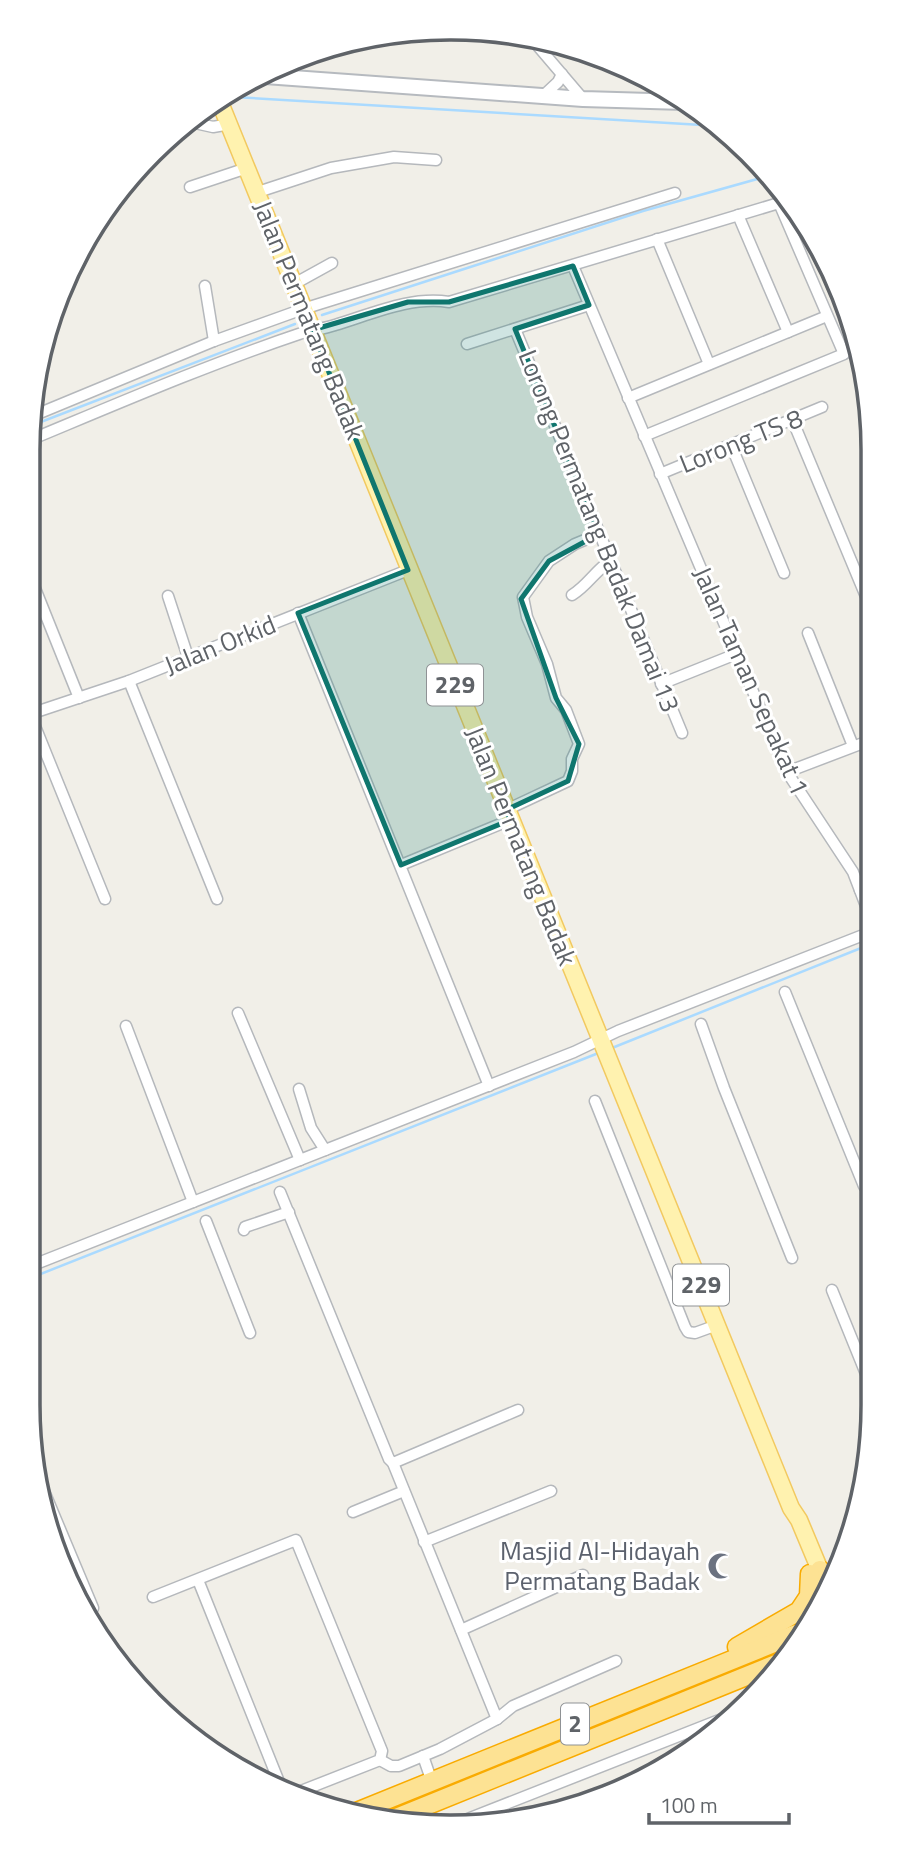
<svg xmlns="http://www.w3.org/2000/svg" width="901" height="1855" viewBox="0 0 901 1855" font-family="'Titillium Web',sans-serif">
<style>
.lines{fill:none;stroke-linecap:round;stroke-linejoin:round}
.stream{stroke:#aadaff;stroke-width:2.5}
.street-casing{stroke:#b5b8bc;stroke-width:13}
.secondary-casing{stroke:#b6babf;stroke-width:18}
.primary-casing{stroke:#f2c960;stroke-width:19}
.highway-casing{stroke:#f9ab00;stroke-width:21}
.street{stroke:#fff;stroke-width:10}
.secondary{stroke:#fff;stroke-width:14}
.primary{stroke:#fff2af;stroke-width:16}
.highway{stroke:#fde293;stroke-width:18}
.marked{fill:#0f766e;fill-opacity:0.2;stroke:#0f766e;stroke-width:5;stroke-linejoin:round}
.labels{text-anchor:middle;stroke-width:6;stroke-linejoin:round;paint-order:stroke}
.shield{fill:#fff;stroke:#8f9295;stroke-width:2}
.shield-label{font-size:24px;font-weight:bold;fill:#5f6368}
.street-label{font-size:26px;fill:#5f6368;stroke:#fff}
.worship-label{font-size:26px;fill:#5b616d;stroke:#fff;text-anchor:end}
.rim{fill:none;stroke:#5f6368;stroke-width:3.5}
</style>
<rect width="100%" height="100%" fill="#f1efe8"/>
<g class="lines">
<g class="stream">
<polyline points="234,97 719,126"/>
<polyline points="322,315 643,211 768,176"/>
<polyline points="33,425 295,324"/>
<polyline points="612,1048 871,944"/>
<polyline points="28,1279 596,1054"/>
</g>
<g class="street-casing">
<g id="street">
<polyline points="537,45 583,99"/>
<polyline points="543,96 558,82 562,74"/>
<polyline points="195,123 213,127 230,124"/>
<polyline points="190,187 247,168"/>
<polyline points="258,192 331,168 394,157 436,160"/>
<polyline points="738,215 788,332"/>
<polyline points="657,239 709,364"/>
<polyline points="573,266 787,772 853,872 871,919"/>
<polyline points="294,284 332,263"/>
<polyline points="205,286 214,341"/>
<polyline points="515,329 682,733"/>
<polyline points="467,344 589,305"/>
<polyline points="628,398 827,316"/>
<polyline points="35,415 214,341 303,309 675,193"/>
<polyline points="792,419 870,606"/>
<path d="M30 440C119 403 207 365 299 334 311 330 323 329 335 325 372 314 410 296 449 302L779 203 844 354 644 436"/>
<polyline points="731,445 784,573"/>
<polyline points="660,474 822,407"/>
<polyline points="28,571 79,698"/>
<path d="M572 595C587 586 595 571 610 561"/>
<polyline points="168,596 188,657"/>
<polyline points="298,613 489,1086"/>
<polyline points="808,633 853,746"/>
<polyline points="129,681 217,899"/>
<polyline points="661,684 736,654"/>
<polyline points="787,772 871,740"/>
<polyline points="506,810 568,781 572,771 572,759 579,744 566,710 556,698 547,664 527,617 523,597 549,561 575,544 599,534"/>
<polyline points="401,865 510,820"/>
<polyline points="860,890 871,886"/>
<polyline points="105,899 30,714 129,681 408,570"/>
<polyline points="785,992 864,1186"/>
<polyline points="238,1013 300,1160"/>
<polyline points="701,1024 724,1088 792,1258"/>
<polyline points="126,1026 193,1202"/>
<polyline points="299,1089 311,1128 325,1150"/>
<polyline points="595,1101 685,1327 688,1332 695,1333 717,1325"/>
<polyline points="280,1192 389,1459 393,1463 497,1719"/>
<polyline points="206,1221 250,1333"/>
<polyline points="244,1230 245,1227 289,1212"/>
<polyline points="28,1267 574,1052 618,1031 871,932"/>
<polyline points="832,1290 873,1391"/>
<polyline points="393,1463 518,1410"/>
<polyline points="41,1484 93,1608 90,1615"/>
<polyline points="353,1512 404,1491"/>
<polyline points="424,1542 551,1491"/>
<polyline points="198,1580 279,1782"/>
<polyline points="153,1597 296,1540 382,1751 380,1760 301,1791"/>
<polyline points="461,1630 583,1575"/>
<polyline points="423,1756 432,1782"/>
<polyline points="380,1760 391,1766 399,1766 440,1749 497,1719 513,1706 616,1661"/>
<polyline points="460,1822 732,1715"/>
</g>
</g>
<g class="secondary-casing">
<polyline id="secondary" points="265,76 583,99 684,102"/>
</g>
<g class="primary-casing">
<polyline id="primary" points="221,105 791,1508 799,1520 827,1587"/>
</g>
<g class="highway-casing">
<g id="highway">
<polyline points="820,1570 832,1580"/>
<polyline points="737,1647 799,1611 809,1596 810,1574"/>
<polyline points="354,1813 796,1634"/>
<polyline points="391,1820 776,1664"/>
</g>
</g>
<use href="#street" class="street"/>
<use href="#secondary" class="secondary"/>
<use href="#primary" class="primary"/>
<use href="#highway" class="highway"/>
</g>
<path class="marked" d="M573 266 589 305 515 329 599 534 549 561 521 599 556 698 579 744 568 781 506 810 510 820 401 865 298 613 408 570 312 330 408 302H449Z"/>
<defs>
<g id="mosque-bare" transform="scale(2.1)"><path d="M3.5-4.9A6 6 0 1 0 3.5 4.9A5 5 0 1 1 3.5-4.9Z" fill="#6b7280" stroke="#fff" stroke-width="2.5" paint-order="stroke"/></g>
</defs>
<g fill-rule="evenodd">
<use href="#mosque-bare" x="721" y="1566"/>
</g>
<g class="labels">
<g class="shield">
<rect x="427" y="664.5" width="56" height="41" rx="5"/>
<rect x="673" y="1264.5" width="56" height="41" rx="5"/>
<rect x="561" y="1703.5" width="28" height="41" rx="5"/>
</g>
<g class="shield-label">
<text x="455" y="693">229</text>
<text x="701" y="1293">229</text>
<text x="575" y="1732">2</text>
</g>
<g class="street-label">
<text transform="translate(309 320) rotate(68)" y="9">Jalan Permatang Badak</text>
<text transform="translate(741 441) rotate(-22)" y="9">Lorong TS 8</text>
<text transform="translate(599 531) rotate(68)" y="9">Lorong Permatang Badak Damai 13</text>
<text transform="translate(220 645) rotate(-22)" y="9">Jalan Orkid</text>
<text transform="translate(751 681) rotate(66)" y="9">Jalan Taman Sepakat 1</text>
<text transform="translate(521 846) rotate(68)" y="9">Jalan Permatang Badak</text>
</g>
<g class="worship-label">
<text x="700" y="1560">Masjid Al-Hidayah<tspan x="700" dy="30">Permatang Badak</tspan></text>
</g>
</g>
<path d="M0 0H901V1855H0ZM450 40H451A410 410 0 0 1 861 450V1405A410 410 0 0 1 451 1815H450A410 410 0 0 1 40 1405V450A410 410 0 0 1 450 40Z" fill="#fff" fill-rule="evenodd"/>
<path class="rim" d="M450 40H451A410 410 0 0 1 861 450V1405A410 410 0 0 1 451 1815H450A410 410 0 0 1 40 1405V450A410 410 0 0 1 450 40Z"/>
<path d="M649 1813v10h140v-10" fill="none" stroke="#5f6368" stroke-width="3.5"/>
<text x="660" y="1813" font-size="21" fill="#5f6368" stroke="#ffffff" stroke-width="5" paint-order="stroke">100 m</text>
</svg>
